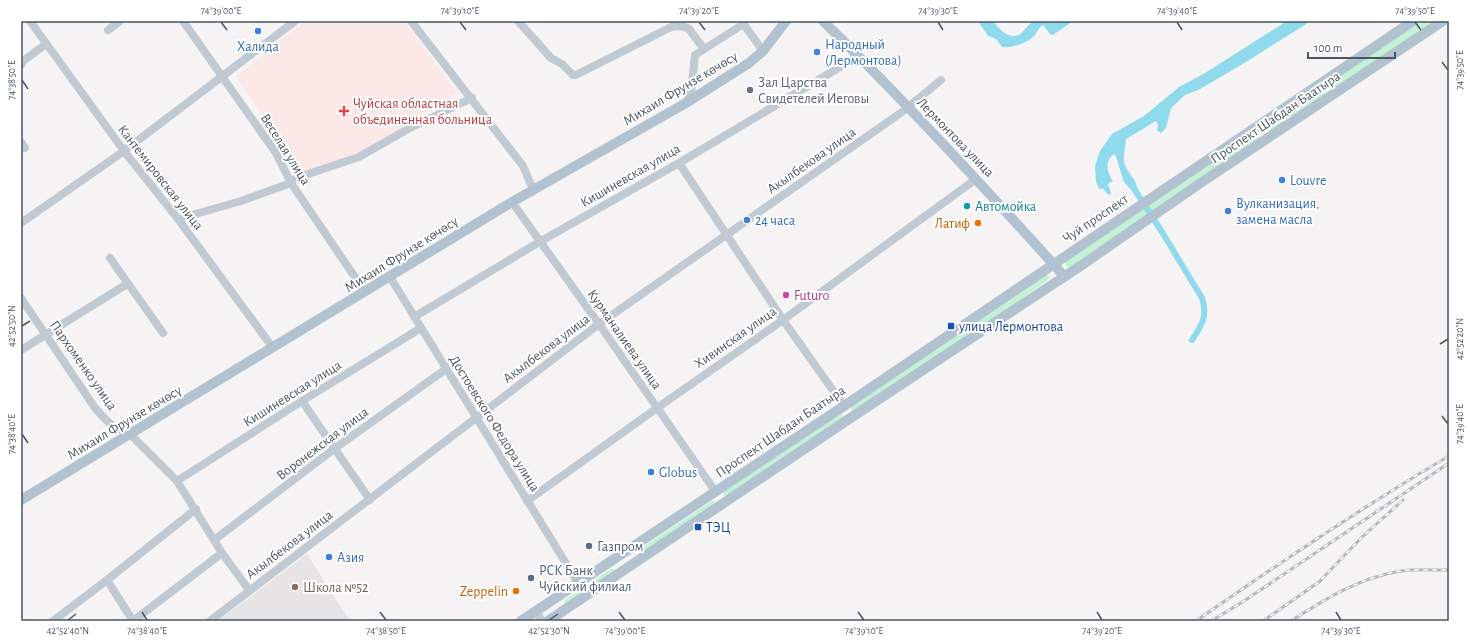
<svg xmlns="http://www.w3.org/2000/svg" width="1470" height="642" viewBox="0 0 1470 642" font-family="'Alegreya Sans',sans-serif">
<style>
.education{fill:#e6e4e5}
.medical{fill:#fce8e6}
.green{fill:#c3f1d5}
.water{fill:#90daee}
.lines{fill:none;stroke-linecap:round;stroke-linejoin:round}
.canal{stroke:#90daee;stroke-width:6}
.minor{stroke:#c1cad2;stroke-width:8}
.major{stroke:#b3c2d1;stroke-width:10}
.rail-casing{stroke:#b5b8bd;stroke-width:3}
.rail{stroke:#fff;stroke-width:1.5;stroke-dasharray:4.5;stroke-linecap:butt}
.ticks{fill:none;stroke:#4a5661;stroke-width:1.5}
.shop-dot{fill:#3f7fe0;stroke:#fff;stroke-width:1.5}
.worship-dot{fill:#6b7280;stroke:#fff;stroke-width:1.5}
.health-dot{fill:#e0444e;stroke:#fff;stroke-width:1.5}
.culture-dot{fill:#0f9aa8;stroke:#fff;stroke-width:1.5}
.food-dot{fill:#e8710a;stroke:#fff;stroke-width:1.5}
.hotel-dot{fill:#d1479c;stroke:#fff;stroke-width:1.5}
.transit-dot{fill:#1a4fb4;stroke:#fff;stroke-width:1.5}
.service-dot{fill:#5c6f8a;stroke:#fff;stroke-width:1.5}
.education-dot{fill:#8d6e63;stroke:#fff;stroke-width:1.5}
.labels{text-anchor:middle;stroke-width:4;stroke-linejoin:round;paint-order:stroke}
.shop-label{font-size:14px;fill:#366cbe;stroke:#fff;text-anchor:start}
.worship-label{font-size:14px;fill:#5b616d;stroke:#fff;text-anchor:start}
.street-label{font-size:14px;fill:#4a5661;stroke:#fff}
.health-label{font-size:14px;fill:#be3a42;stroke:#fff;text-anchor:start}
.culture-label{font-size:14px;fill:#0d838f;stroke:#fff;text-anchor:start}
.food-label{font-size:14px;fill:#c56008;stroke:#fff;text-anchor:end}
.hotel-label{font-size:14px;fill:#b23c85;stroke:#fff;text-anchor:start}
.transit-label{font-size:14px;fill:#164399;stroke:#fff;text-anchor:start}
.service-label{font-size:14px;fill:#4e5e75;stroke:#fff;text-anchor:start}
.education-label{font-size:14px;fill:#785e54;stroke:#fff;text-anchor:start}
.neatline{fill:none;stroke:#4a5661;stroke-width:1.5}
.ticks-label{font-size:10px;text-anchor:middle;fill:#4a5661}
</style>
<rect width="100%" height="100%" fill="#f5f3f3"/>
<polygon class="education" points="307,554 350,621 218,621"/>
<polygon class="medical" points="306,21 404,21 457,93 362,152 296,174 275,134 236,76"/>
<g class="green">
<polygon points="1418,21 1436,21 1334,89 1330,87 1329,82 1332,80"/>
<polygon points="1321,88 1325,91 1325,95 1271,131 1267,130 1265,126"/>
<polygon points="1257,132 1260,136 1259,139 1070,268 1066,266 1065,261"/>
<polygon points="1046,274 1050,278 1007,310 853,411 851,410 852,405"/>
<polygon points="841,414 844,418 726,498 723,494 725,491"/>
<polygon points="712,501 714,501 716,504 644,553 642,551 643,547"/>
<polygon points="611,569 614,569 615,571 565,605 564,604 565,600"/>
</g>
<g class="water">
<path d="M978 21H993C998 28 1009 40 1019 35 1025 31 1028 23 1035 21 1042 19 1065 21 1073 21L1053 35 1050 34 1043 25C1039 28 1037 31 1035 35 1028 43 1012 48 1002 47L996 39 988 36Z"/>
<path d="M1287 21H1311L1246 62 1200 89 1185 95 1171 108 1166 128 1161 133 1157 130 1158 125 1156 121 1126 139C1126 147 1122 156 1125 165 1128 174 1136 178 1137 188L1134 193 1124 182 1115 154C1104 159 1107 173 1113 181L1108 184 1111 193 1109 195 1102 188 1100 190 1096 182 1095 166 1100 151 1112 134 1144 116 1179 87 1205 73Z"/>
</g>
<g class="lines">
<path class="canal" d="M1131 184 1162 232 1202 298C1208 316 1202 325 1192 340"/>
<g class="minor">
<polyline points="30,21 124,151 178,219 273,348"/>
<polyline points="183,21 276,153 291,183 365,292"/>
<polyline points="411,21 523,166 533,189"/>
<path d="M518 21 551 58 562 64 573 75H576L671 27C677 26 684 26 689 29L704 49"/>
<polyline points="108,30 120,21"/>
<polyline points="21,65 23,61 46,44"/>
<polyline points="686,103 691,93 695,55 742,25 745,26 763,51"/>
<polyline points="21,142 25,148"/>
<polyline points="679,163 783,320 844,406"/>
<polyline points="512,202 599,324 715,491"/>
<polyline points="178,219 241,201 291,183 296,178 359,157 408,129 472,98"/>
<polyline points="21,223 124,151 295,21"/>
<polyline points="110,258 163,333"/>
<polyline points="390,277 578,583"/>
<polyline points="21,298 95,408 104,418 113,426 130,434 177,481 222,553 249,590"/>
<polyline points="414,317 541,241 679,163 850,61 857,54"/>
<polyline points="21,350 127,284"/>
<polyline points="302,401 370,500"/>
<polyline points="177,481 302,401 421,328"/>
<polyline points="527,501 657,408 783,320 976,179"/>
<polyline points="214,540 334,449 446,369"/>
<polyline points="107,580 133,621"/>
<polyline points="536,611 542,621"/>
<polyline points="53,621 107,580 196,509"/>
<polyline points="133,621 222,553"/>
<polyline points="210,621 599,324 902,112 941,80"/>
</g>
<g class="major">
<path d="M823 21C907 103 986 189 1064 276"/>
<polyline points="21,500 512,202 686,103 749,63 763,51 786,21"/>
<polyline points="521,621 844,406 1413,21"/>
<polyline points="548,621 852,417 1079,267 1202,182 1443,21"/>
</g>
<g class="rail-casing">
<g id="rail">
<path d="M1196 621C1278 564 1362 507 1449 456"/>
<polyline points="1211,621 1241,603 1449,463"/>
<polyline points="1263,621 1319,582 1362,537 1403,500"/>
<path d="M1291 621C1325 599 1359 578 1400 571 1415 569 1433 570 1449 570"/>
</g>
</g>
<use href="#rail" class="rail"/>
</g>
<path class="ticks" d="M221 22 227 30M460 22 466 30M699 22 705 30M938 22 943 30M1177 22 1182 30M1415 22 1421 30M1442 62 1448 70M22 80 28 89M22 326 30 321M1440 344 1448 339M1442 416 1448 424M22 434 28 443M142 612 147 620M380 612 386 620M619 612 625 620M858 612 864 620M1097 612 1102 620M1336 612 1341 620M68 620 76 614M549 620 558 614"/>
<g class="shop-dot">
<circle cx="258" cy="31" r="4"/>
<circle cx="817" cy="52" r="4"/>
<circle cx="1282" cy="180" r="4"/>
<circle cx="1228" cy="211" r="4"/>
<circle cx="747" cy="220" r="4"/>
<circle cx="651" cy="472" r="4"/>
<circle cx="329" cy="557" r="4"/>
</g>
<circle class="worship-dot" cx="750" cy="90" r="4"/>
<path class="health-dot" d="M342 105h4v4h4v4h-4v4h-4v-4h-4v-4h4z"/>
<circle class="culture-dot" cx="967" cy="206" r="4"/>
<g class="food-dot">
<circle cx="978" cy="223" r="4"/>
<circle cx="516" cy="591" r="4"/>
</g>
<circle class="hotel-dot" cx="786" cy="295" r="4"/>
<g class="transit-dot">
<rect x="947" y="322" width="8" height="8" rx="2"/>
<rect x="694" y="523" width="8" height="8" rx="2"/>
</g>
<g class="service-dot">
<circle cx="589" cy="546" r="4"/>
<circle cx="531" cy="578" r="4"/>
</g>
<circle class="education-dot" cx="295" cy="587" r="4"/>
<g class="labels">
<g class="shop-label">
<text x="825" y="49">Народный<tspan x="825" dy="16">(Лермонтова)</tspan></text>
<text x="258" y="51" text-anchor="middle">Халида</text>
<text x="1290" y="185">Louvre</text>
<text x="1236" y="208">Вулканизация,<tspan x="1236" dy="16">замена масла</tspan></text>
<text x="755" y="225">24 часа</text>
<text x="659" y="477">Globus</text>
<text x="337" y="562">Азия</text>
</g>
<g class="worship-label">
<text x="758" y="87">Зал Царства<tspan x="758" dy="16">Свидетелей Иеговы</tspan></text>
</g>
<g class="street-label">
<text transform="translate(680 88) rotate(-31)" y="5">Михаил Фрунзе көчөсү</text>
<text transform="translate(1275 117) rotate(-34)" y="5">Проспект Шабдан Баатыра</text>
<text transform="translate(956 137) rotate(46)" y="5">Лермонтова улица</text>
<text transform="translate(286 149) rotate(58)" y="5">Веселая улица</text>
<text transform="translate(811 160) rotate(-35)" y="5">Акылбекова улица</text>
<text transform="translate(630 175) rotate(-30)" y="5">Кишиневская улица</text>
<text transform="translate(161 177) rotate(52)" y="5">Кантемировская улица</text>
<text transform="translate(1095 218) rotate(-34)" y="5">Чуй проспект</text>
<text transform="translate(401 254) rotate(-32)" y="5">Михаил Фрунзе көчөсү</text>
<text transform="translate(735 337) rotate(-35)" y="5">Хивинская улица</text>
<text transform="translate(625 339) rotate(55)" y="5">Курманалиева улица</text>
<text transform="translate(546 348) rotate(-37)" y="5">Акылбекова улица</text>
<text transform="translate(84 365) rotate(55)" y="5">Пархоменко улица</text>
<text transform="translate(292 393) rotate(-32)" y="5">Кишиневская улица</text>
<text transform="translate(124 422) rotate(-31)" y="5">Михаил Фрунзе көчөсү</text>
<text transform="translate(495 423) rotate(58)" y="5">Достоевского Федора улица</text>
<text transform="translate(780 431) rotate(-34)" y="5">Проспект Шабдан Баатыра</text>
<text transform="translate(322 443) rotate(-37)" y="5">Воронежская улица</text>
<text transform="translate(289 544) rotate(-37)" y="5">Акылбекова улица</text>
</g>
<g class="health-label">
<text x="353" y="108">Чуйская областная<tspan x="353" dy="16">объединенная больница</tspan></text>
</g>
<g class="culture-label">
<text x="975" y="211">Автомойка</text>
</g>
<g class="food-label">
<text x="970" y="228">Латиф</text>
<text x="508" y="596">Zeppelin</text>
</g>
<g class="hotel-label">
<text x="794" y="300">Futuro</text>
</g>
<g class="transit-label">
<text x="959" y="331">улица Лермонтова</text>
<text x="706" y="532">ТЭЦ</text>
</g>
<g class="service-label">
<text x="597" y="551">Газпром</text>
<text x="539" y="575">РСК Банк<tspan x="539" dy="16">Чуйский филиал</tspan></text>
</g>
<g class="education-label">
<text x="303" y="592">Школа №52</text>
</g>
</g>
<rect width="1470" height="642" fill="none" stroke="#ffffff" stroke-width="44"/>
<path d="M1308 52v6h87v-6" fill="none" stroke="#4a5661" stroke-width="2"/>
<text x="1314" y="52" font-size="12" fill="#4a5661" stroke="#ffffff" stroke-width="3" paint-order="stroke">100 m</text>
<rect x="22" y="22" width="1426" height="598" class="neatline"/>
<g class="ticks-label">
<text x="221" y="14">74°39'00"E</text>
<text x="460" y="14">74°39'10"E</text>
<text x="699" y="14">74°39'20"E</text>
<text x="938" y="14">74°39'30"E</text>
<text x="1177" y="14">74°39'40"E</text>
<text x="1415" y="14">74°39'50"E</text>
<text transform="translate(1459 70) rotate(-90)" y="4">74°39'50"E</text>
<text transform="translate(11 80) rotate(-90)" y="4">74°38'50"E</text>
<text transform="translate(11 326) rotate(-90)" y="4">42°52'50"N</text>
<text transform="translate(1459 339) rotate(-90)" y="4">42°52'20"N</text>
<text transform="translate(1459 424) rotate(-90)" y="4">74°39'40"E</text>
<text transform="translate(11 434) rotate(-90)" y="4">74°38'40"E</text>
<text x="68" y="634">42°52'40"N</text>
<text x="147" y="634">74°38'40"E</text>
<text x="386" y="634">74°38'50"E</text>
<text x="549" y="634">42°52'30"N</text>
<text x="625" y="634">74°39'00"E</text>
<text x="864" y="634">74°39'10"E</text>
<text x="1102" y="634">74°39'20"E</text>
<text x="1341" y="634">74°39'30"E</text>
</g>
</svg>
